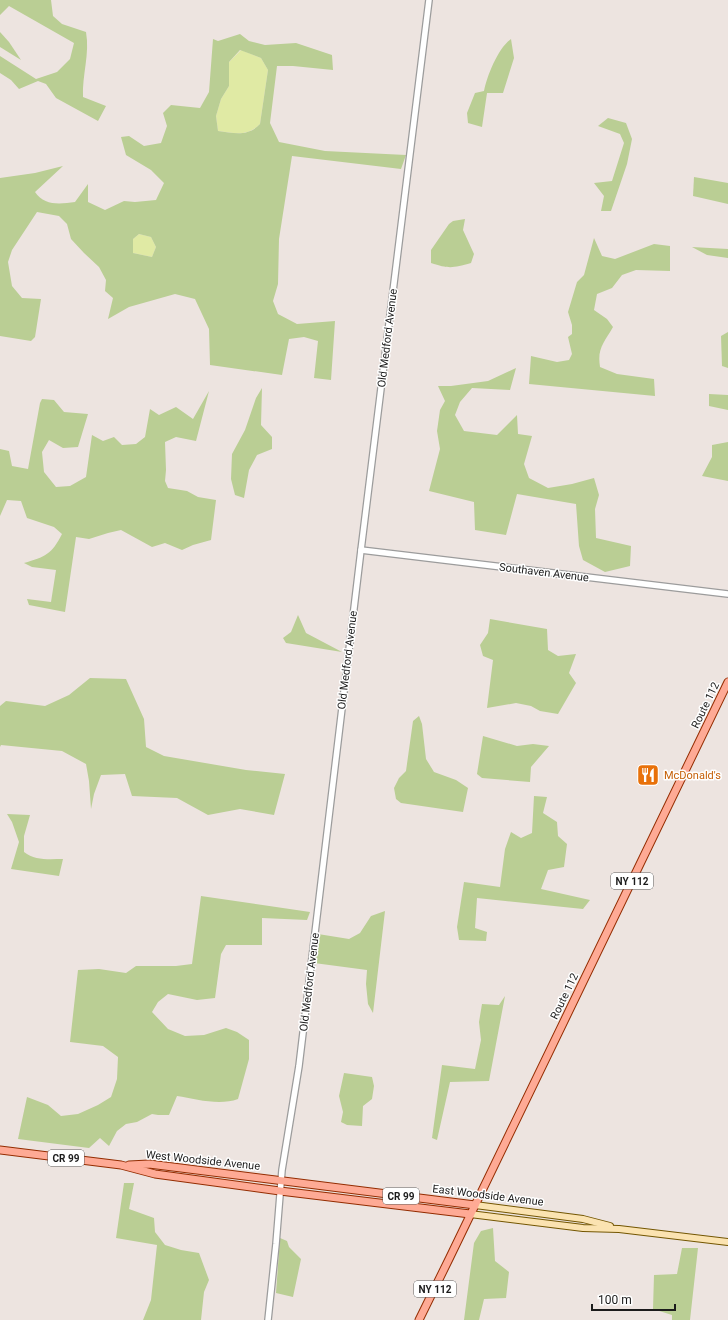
<svg xmlns="http://www.w3.org/2000/svg" width="728" height="1320" viewBox="0 0 728 1320" font-family="Roboto,sans-serif">
<style>
.grass{fill:#e0eaa4}
.forest{fill:#bace94;fill-rule:evenodd}
.lines{fill:none;stroke-linecap:round;stroke-linejoin:round}
.tertiary-casing{stroke:#9c9c9c;stroke-width:8}
.secondary-casing{stroke:#735602;stroke-width:8}
.primary-casing{stroke:#932c00;stroke-width:9}
.tertiary{stroke:#fff;stroke-width:5.5}
.secondary{stroke:#fbe3b1;stroke-width:6}
.primary{stroke:#feaa95;stroke-width:7}
.labels{text-anchor:middle;stroke-width:3;stroke-linejoin:round;paint-order:stroke}
.shield{fill:#fff;stroke:#5f5f5f;stroke-width:1}
.shield-label{font-size:10px;font-weight:bold;fill:#1b1b1b}
.street-label{font-size:11px;fill:#1b1b1b;stroke:#fff}
.food-label{font-size:11px;fill:#c56008;stroke:#fff;text-anchor:start}
</style>
<rect width="100%" height="100%" fill="#ede4e0"/>
<g class="grass">
<path d="M241 50 261 58 268 70 260 124C247 137 235 133 218 131L216 116 221 99 229 86V62Z"/>
<polygon points="139,234 151,237 156,247 152,257 133,253 133,239"/>
</g>
<g class="forest">
<path d="M0 0H51L53 16 62 24 86 32C90 54 82 75 83 97L106 106 98 121 56 98 46 84 38 81 19 89 11 80 0 73V56L36 79 57 72 70 59 74 43 9 6 0 15Z"/>
<polygon points="0,32 9,42 21,60 0,47"/>
<path d="M240 34 249 41 265 45 296 43 332 55 333 70 293 66H277L270 123 279 142 325 151 406 155 401 169 292 156 279 239 278 284 273 301 278 314 297 324 335 321 331 380 314 378 318 341 304 337 289 339 282 375 210 365 209 329 195 299 175 294 129 307 108 319 113 298 105 291 106 280 99 267 84 253 71 239 67 224 59 216 37 212 12 250 8 262 12 286 22 298 41 299 35 337 31 341 0 336V178L35 173 63 166 35 192C44 206 60 204 75 202L88 184V202L105 210 124 201 135 202 156 200 164 183 151 170 126 155 121 137 129 136 144 146 161 143 167 126 163 113 171 105 200 108 209 92 213 39 218 41ZM240 50 261 58 268 70 260 124C248 137 234 133 218 131L216 116 221 99 229 86V62ZM139 234 151 237 156 247 152 257 133 253V239Z"/>
<path d="M511 39 514 58 503 93H487L482 127 468 123 467 113 475 93 484 91C487 76 498 48 511 39Z"/>
<polygon points="608,118 626,123 632,139 627,164 611,211 601,211 604,196 594,183 612,181 624,143 620,134 598,126"/>
<polygon points="694,177 728,183 728,204 693,196"/>
<path d="M465 219 463 230 474 254 471 263C453 268 449 269 431 263V250L449 224 453 221Z"/>
<path d="M594 238 602 256 615 259 654 244 670 246V271L636 270 622 275 612 288 597 294 594 310 607 319 613 327C604 343 597 348 600 367L617 374 654 379 655 396 529 384 531 356 557 362 569 360 572 354 568 337 572 334V325L568 312 577 282 584 275Z"/>
<polygon points="692,247 728,249 728,258 707,255"/>
<polygon points="728,332 728,368 722,366 721,336"/>
<polygon points="516,368 510,390 472,388 460,402 455,415 464,431 497,435 517,415 518,434 532,436 524,464 529,478 548,488 572,484 594,478 599,495 595,509 596,538 631,546 630,566 605,572 583,560 579,546 576,504 517,494 506,535 475,530 474,502 429,491 440,449 437,431 440,410 445,401 438,386 451,386 488,381"/>
<polygon points="262,388 261,425 272,437 272,449 257,455 249,470 244,498 235,495 231,479 232,454 245,430 256,398"/>
<path d="M209 391 196 441 176 437 165 442 166 470 165 481 168 488 187 491 198 497 216 500 211 540 193 545 182 550 165 543 152 547 121 530 108 533 89 539 76 537 65 612 29 605 27 599 51 602 56 570 32 567 24 563C45 557 52 554 62 534L54 527 27 518 21 501 7 500 0 516V449L9 451 12 466 28 469 40 403 42 399 54 400 64 412 88 414 78 447 63 448 49 440 42 452 44 472 56 487 70 486 86 477 92 435 103 441 114 437 122 445 136 444 145 437 150 409 159 415 176 407 193 419Z"/>
<polygon points="709,394 728,395 728,410 709,406"/>
<polygon points="728,442 728,481 702,476 712,457 712,445"/>
<polygon points="298,615 306,633 342,652 286,643 283,638 291,632"/>
<polygon points="490,619 547,629 548,650 558,656 576,654 569,673 576,683 558,714 540,711 531,706 516,703 487,708 493,660 483,656 480,645 488,633"/>
<polygon points="90,678 126,679 144,719 146,747 164,756 246,770 285,774 274,815 240,809 208,815 177,798 132,796 125,774 101,775 94,794 91,809 89,781 86,764 62,751 1,745 0,747 0,706 6,701 45,706 69,695"/>
<polygon points="419,716 422,724 426,759 434,772 456,780 468,788 463,812 401,803 396,799 394,788 399,778 406,771 413,721"/>
<polygon points="483,736 517,746 533,744 549,746 531,767 530,782 482,778 477,774"/>
<polygon points="534,796 547,797 543,813 557,822 558,836 567,844 564,867 548,870 541,889 590,900 583,909 477,898 475,928 487,932 486,941 459,940 457,927 464,882 500,887 505,849 511,832 521,838 532,833"/>
<path d="M7 814 30 815 24 836V852C35 861 50 859 63 859L59 876 11 869 19 842 12 822Z"/>
<path d="M201 896 310 912 307 920 262 918V945H226L221 954 215 998 197 1000 168 994 158 1002 152 1012 168 1029 185 1036 204 1035 226 1028 237 1032 249 1040V1059L238 1099C219 1106 196 1099 177 1096L169 1115H158L152 1114 137 1122 126 1124 117 1131 109 1146 100 1138 89 1148 18 1139 27 1097 48 1105 61 1116 78 1114 98 1105 111 1097 117 1079 118 1057 103 1046 70 1042 78 970 99 969 126 973 136 966H176L192 964Z"/>
<polygon points="385,911 373,1013 368,1004 366,984 367,970 314,963 318,934 349,939 360,933 371,916"/>
<polygon points="505,996 489,1081 450,1082 437,1140 432,1138 442,1065 475,1069 481,1040 479,1022 482,1004 499,1005"/>
<polygon points="344,1073 372,1077 374,1086 372,1099 363,1106 362,1126 347,1125 341,1122 343,1112 339,1096"/>
<polygon points="124,1183 134,1183 129,1209 154,1218 155,1232 165,1245 181,1250 199,1253 209,1280 204,1292 201,1320 143,1320 151,1300 157,1245 116,1238"/>
<polygon points="493,1228 495,1261 509,1272 506,1298 484,1299 479,1320 464,1320 474,1243 481,1231"/>
<polygon points="280,1238 287,1241 289,1247 301,1259 293,1297 276,1293"/>
<polygon points="682,1248 698,1248 690,1320 672,1320 672,1315 653,1309 654,1275 677,1274"/>
</g>
<g class="lines">
<g class="tertiary-casing">
<g id="tertiary">
<polyline points="361,550 728,594"/>
<polyline points="268,1320 276,1244 282,1170 299,1066 361,550 429,0"/>
</g>
</g>
<g class="secondary-casing">
<g id="secondary">
<polyline points="475,1205 583,1219 610,1226"/>
<polyline points="470,1214 583,1228 619,1229 728,1242"/>
</g>
</g>
<g class="primary-casing">
<g id="primary">
<polyline points="0,1150 121,1165 155,1174 280,1191 470,1214"/>
<polyline points="129,1165 149,1164 475,1205"/>
<polyline points="419,1320 450,1257 728,682"/>
</g>
</g>
<use href="#tertiary" class="tertiary"/>
<use href="#secondary" class="secondary"/>
<use href="#primary" class="primary"/>
</g>
<defs>
<g id="restaurant-square" transform="scale(1.15)"><rect x="-9" y="-9" width="18" height="18" rx="4" fill="#e8710a" stroke="#fff"/><path d="M-5-6h1v4h1v-4h1v4h1v-4h1v5L-1.5 .5V6h-2V.5L-5-1ZM5-6V6H3V1.5H1.5Q1.5-4 5-6Z" fill="#fff"/></g>
</defs>
<g fill-rule="evenodd">
<use href="#restaurant-square" x="648" y="775"/>
</g>
<g class="labels">
<g class="shield">
<rect x="611" y="873" width="42" height="16" rx="3"/>
<rect x="48" y="1150" width="36" height="16" rx="3"/>
<rect x="383" y="1188" width="36" height="16" rx="3"/>
<rect x="414" y="1281" width="42" height="16" rx="3"/>
</g>
<g class="shield-label">
<text x="632" y="885">NY 112</text>
<text x="66" y="1162">CR 99</text>
<text x="401" y="1200">CR 99</text>
<text x="435" y="1293">NY 112</text>
</g>
<g class="street-label">
<text transform="translate(387 338) rotate(-83)" y="4">Old Medford Avenue</text>
<text transform="translate(544 572) rotate(7)" y="4">Southaven Avenue</text>
<text transform="translate(347 660) rotate(-83)" y="4">Old Medford Avenue</text>
<text transform="translate(705 705) rotate(-64)" y="4">Route 112</text>
<text transform="translate(309 982) rotate(-83)" y="4">Old Medford Avenue</text>
<text transform="translate(564 996) rotate(-64)" y="4">Route 112</text>
<text transform="translate(203 1160) rotate(6)" y="4">West Woodside Avenue</text>
<text transform="translate(488 1195) rotate(7)" y="4">East Woodside Avenue</text>
</g>
<g class="food-label">
<text x="664" y="779">McDonald's</text>
</g>
</g>
<path d="M592 1304v6h83v-6" fill="none" stroke="#1b1b1b" stroke-width="2"/>
<text x="598" y="1304" font-size="12" fill="#1b1b1b" stroke="#ffffff" stroke-width="3" paint-order="stroke">100 m</text>
</svg>
